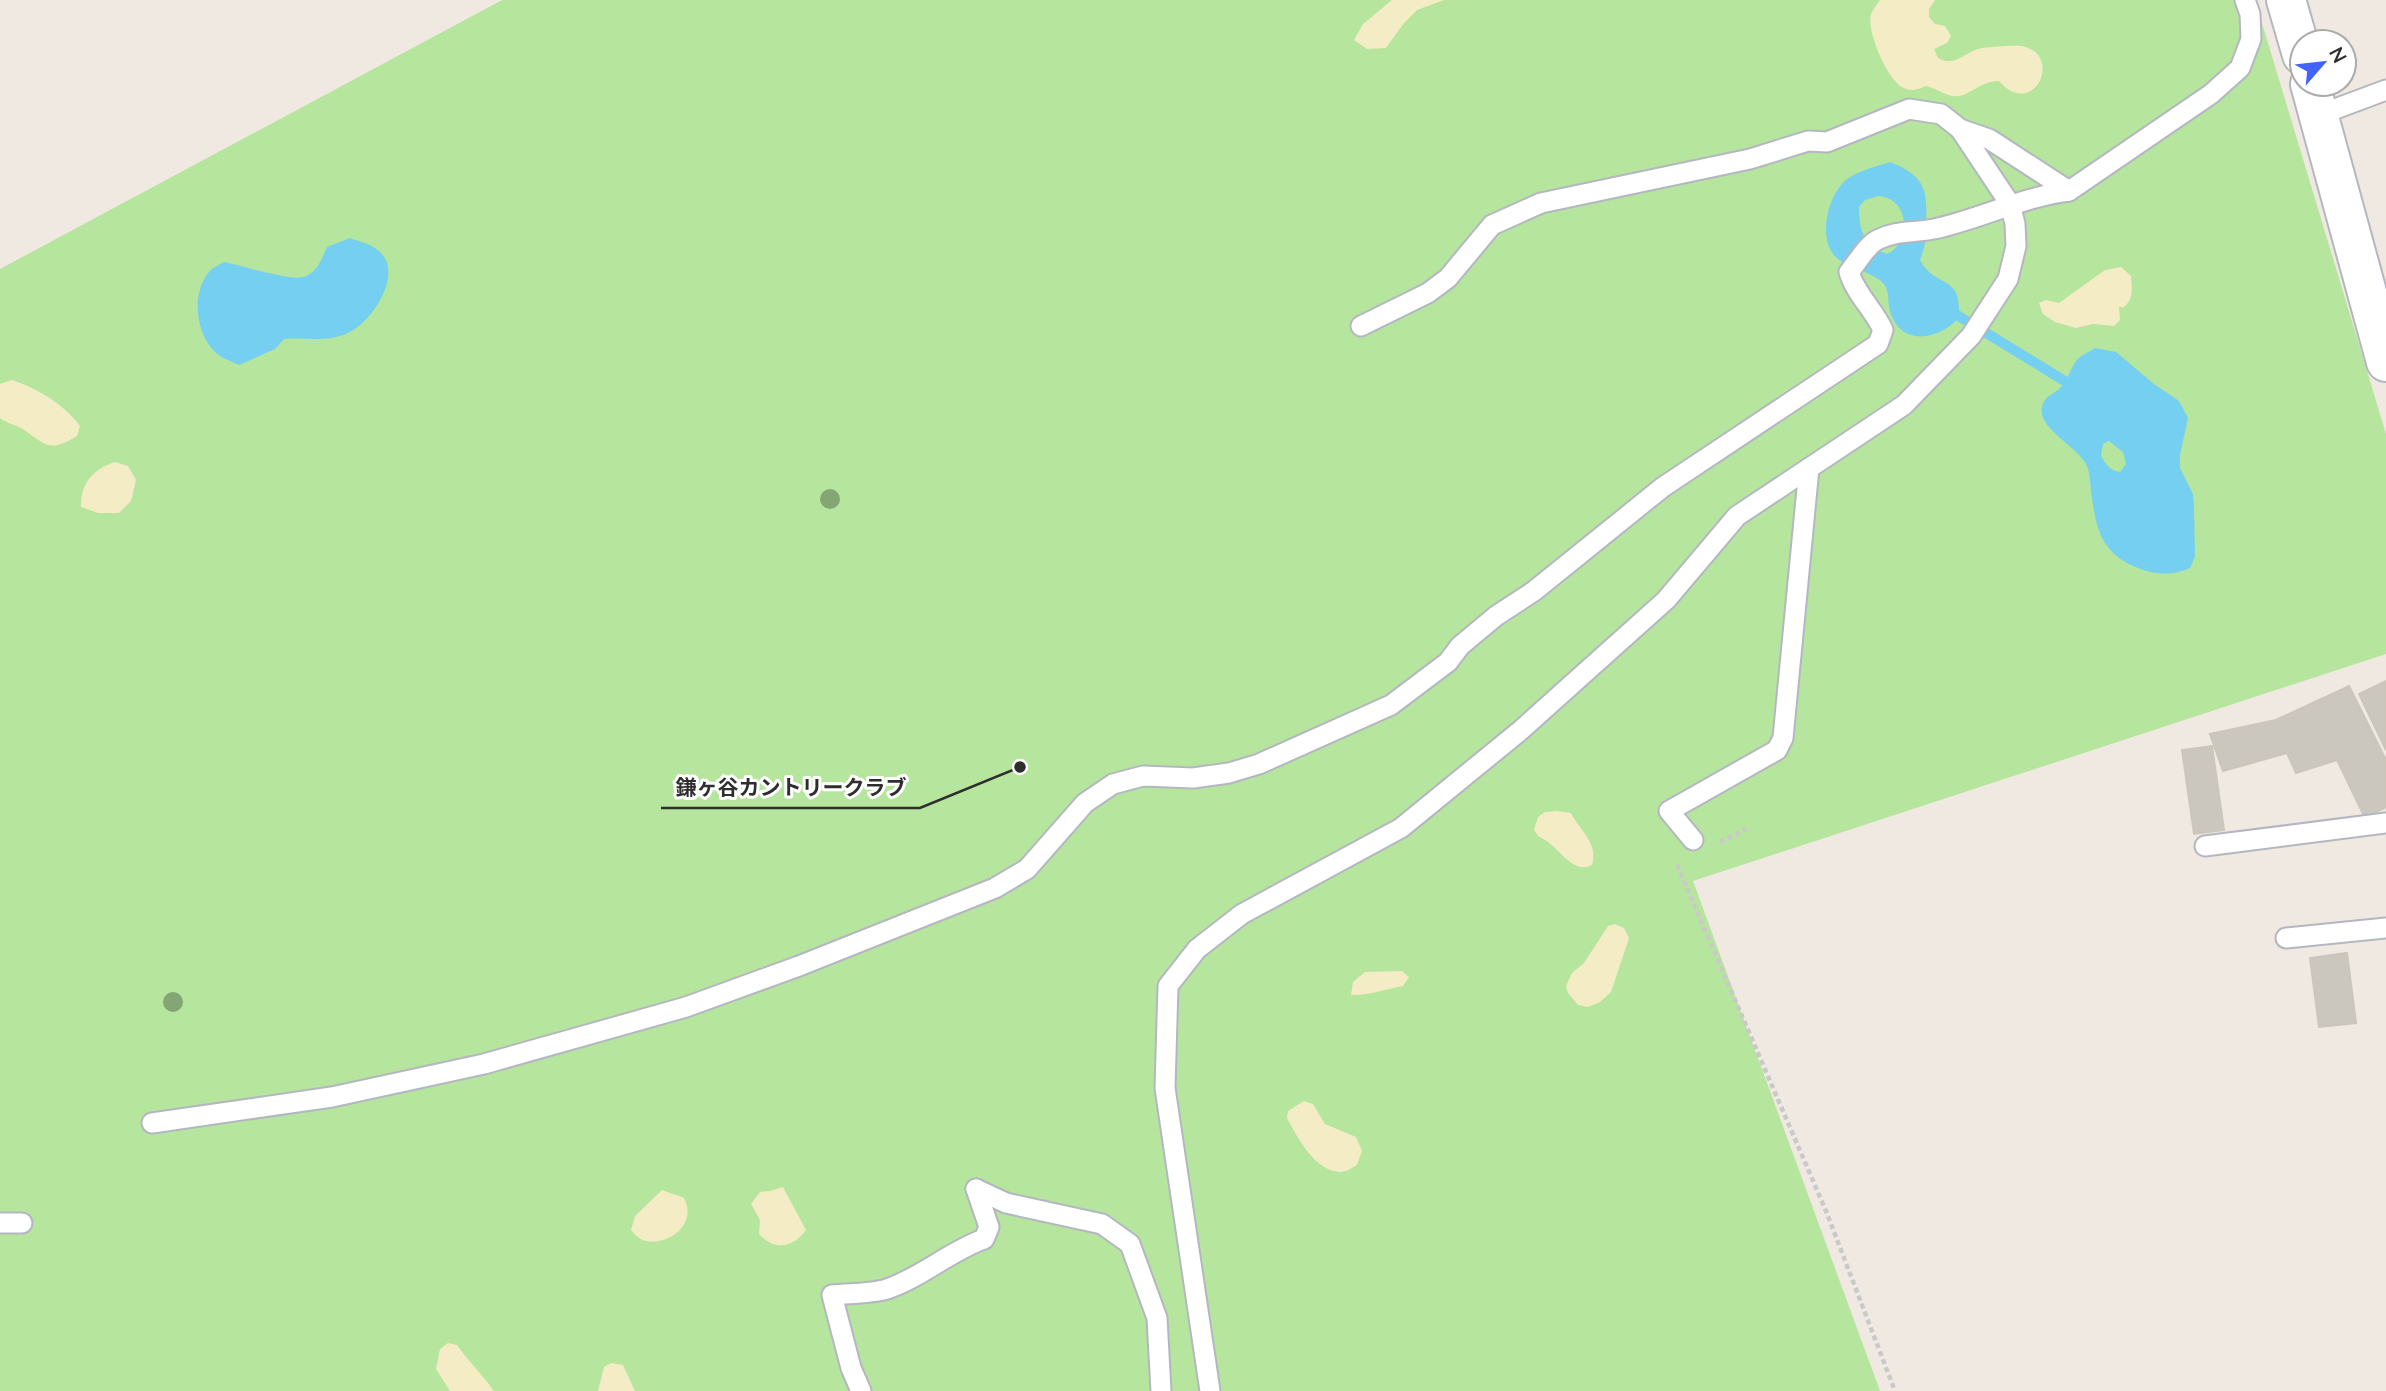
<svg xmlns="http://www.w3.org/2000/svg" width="2386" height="1391" viewBox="0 0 2386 1391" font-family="Lato,'Noto Sans JP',sans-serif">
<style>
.green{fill:#b6e59e}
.sand{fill:#f3ecc5}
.water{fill:#75cff0;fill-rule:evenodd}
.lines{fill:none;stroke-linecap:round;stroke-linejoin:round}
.stream{stroke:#75cff0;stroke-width:10}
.building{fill:#cbc7bf;stroke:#cbc5ba;stroke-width:2}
.service-casing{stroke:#b4b7c1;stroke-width:23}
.minor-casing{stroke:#b4b7c1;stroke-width:42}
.path{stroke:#c9c9c9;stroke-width:4.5;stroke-dasharray:5 3.5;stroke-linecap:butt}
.service{stroke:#fff;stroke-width:19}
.minor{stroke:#fff;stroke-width:38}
.tree{fill:#84a574}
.leader{fill:none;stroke:#2e2e2e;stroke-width:2.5}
.callout-dot{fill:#2e2e2e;stroke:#fff;stroke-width:2.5}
.callout-label{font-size:21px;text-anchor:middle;font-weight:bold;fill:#2e2e2e;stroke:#fff;stroke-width:6;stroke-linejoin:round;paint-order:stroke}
</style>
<rect width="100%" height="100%" fill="#efe9e1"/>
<polygon class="green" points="502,0 2255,0 2386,434 2386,654 1693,881 1880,1391 0,1391 0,269"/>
<g class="sand">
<polygon points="1392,0 1444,0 1417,10 1404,23 1386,48 1367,49 1354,40 1363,24"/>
<path d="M1880 0H1935L1929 9V17L1935 24 1945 26 1951 36 1947 43 1934 49 1938 58C1955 67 1962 54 1978 49 1984 47 2015 45 2021 46 2065 53 2034 121 1999 81 1980 80 1968 99 1952 96 1943 94 1935 88 1926 86 1918 89 1913 92 1904 88 1888 82 1866 31 1871 14 1873 9 1877 4 1880 0Z"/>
<path d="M2121 267 2131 276C2132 288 2134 299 2124 307H2119L2120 320 2114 326 2093 324 2076 328 2055 322 2043 314 2039 303 2046 300 2059 303 2105 270Z"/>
<path d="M12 380C38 389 63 403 80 426L77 436C48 454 46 444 21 428 14 424 6 423 0 418V384Z"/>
<path d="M115 462 128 466 136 480 131 501 119 513H98L81 507C80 484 93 469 115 462Z"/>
<path d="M1557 811 1571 813C1579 829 1599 844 1592 865 1571 876 1559 844 1539 837L1534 830 1538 817 1545 812Z"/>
<polygon points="1615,924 1624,928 1629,938 1611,992 1600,1002 1588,1007 1578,1005 1568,993 1566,986 1572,973 1584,963 1608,926"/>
<path d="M1402 971 1409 977 1403 986C1386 989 1368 996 1351 995L1353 982 1365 972Z"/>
<path d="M1304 1101 1313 1104 1325 1124 1356 1137 1362 1151 1357 1165C1352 1168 1346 1172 1341 1172 1315 1172 1297 1137 1287 1118L1288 1111Z"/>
<path d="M783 1187 806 1230C793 1248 775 1251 759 1234L760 1220 751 1204 760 1192 770 1191Z"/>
<path d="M662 1190 684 1198C700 1228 659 1251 639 1238 636 1236 634 1233 631 1230L635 1216Z"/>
<path d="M448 1343 457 1345C469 1362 482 1374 494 1391H450L436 1369 440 1349Z"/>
<polygon points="611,1363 623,1365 635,1391 598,1391 604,1367"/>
</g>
<g class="water">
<path d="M1890 162C1923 175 1928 188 1926 222 1926 236 1926 246 1920 260 1936 290 1964 273 1958 319 1936 341 1900 346 1890 311 1887 300 1891 290 1881 281 1868 270 1845 268 1834 255 1819 238 1827 200 1842 184 1852 172 1875 167 1890 162ZM1878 196C1912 198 1910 245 1887 254 1863 245 1859 230 1859 207L1865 200Z"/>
<path d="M350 238C360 242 372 244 380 252 404 275 371 323 348 333 326 343 306 337 284 339L275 349 239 365C231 361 221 358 215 352 195 333 191 291 210 271 213 267 220 265 224 262 240 265 290 281 303 277 317 274 322 258 327 247Z"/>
<path d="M2095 348 2116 352 2154 384 2179 401 2188 418 2180 455V468L2193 494 2194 509 2195 557 2190 568C2173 576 2156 575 2138 568 2100 553 2096 528 2091 491 2090 482 2090 472 2086 464 2076 445 2037 428 2042 407 2045 395 2053 395 2060 388 2068 381 2070 368 2077 360 2081 355 2089 352 2095 348ZM2109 441 2123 452 2126 464 2120 472C2110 471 2106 464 2101 456L2103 444Z"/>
</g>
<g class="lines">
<polyline class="stream" points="1952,312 2068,383"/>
</g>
<g class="building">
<polygon points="2386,681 2386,750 2359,694"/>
<polygon points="2349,686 2386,760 2386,807 2365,818 2337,760 2296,773 2287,753 2223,771 2210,734 2276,720"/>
<polygon points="2212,746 2224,830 2194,834 2182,750"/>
<polygon points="2347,953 2356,1023 2319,1027 2310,958"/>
</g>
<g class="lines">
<g class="service-casing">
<g id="service">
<polyline points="2319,115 2386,90"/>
<polyline points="1960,129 1989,139 2069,191"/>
<polyline points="1693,840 1669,811 1777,750 1783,738 1809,468"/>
<polyline points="2205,846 2386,823"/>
<polyline points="2286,938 2386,928"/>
<path d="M152 1123 332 1097 484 1064 686 1007 799 966 995 888 1027 869 1085 803 1113 784 1143 776 1193 778 1229 773 1259 764 1391 705 1448 662 1460 646 1496 616 1534 591 1663 487 1878 344 1883 330C1874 310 1855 293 1849 272 1857 263 1866 246 1877 240 1897 230 1913 233 1934 229 1980 219 2022 197 2069 191L2211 94 2240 68 2251 39 2250 14 2245 0"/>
<polyline points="976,1189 1006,1203 1102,1224 1130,1244 1157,1318 1161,1391"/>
<polyline points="0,1223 22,1223"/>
<path d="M861 1391 851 1368 832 1295C849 1293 871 1294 887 1289 922 1277 950 1251 984 1239L989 1227 976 1189"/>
<polyline points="1210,1391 1165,1088 1168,986 1197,949 1242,914 1401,828 1521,730 1666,600 1737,516 1904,405 1971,336 2008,279 2016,246 2015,224 2010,204 1960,129 1941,114 1909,109 1827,142 1808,141 1750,159 1541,203 1492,225 1448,278 1428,293 1361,326"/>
</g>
</g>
<g class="minor-casing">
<g id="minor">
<polyline points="2286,0 2302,55"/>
<polyline points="2310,84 2386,362"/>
</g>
</g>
<g class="path">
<polyline points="1720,842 1747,829"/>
<polyline points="1677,865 1826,1211 1895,1391"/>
</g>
<use href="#service" class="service"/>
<use href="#minor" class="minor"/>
</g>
<g class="tree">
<circle cx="830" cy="499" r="10"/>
<circle cx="173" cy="1002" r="10"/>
</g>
<path class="leader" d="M1020 767L920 808H661"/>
<circle class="callout-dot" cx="1020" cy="767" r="7"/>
<g class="callout-label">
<text x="791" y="795">鎌ヶ谷カントリークラブ</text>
</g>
<g transform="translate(2323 63) rotate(62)"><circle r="33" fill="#ffffff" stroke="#ababab" stroke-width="2"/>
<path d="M0-5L12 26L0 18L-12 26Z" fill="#4264fb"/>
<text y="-10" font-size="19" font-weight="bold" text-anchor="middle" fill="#2e2e2e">N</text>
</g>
</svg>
